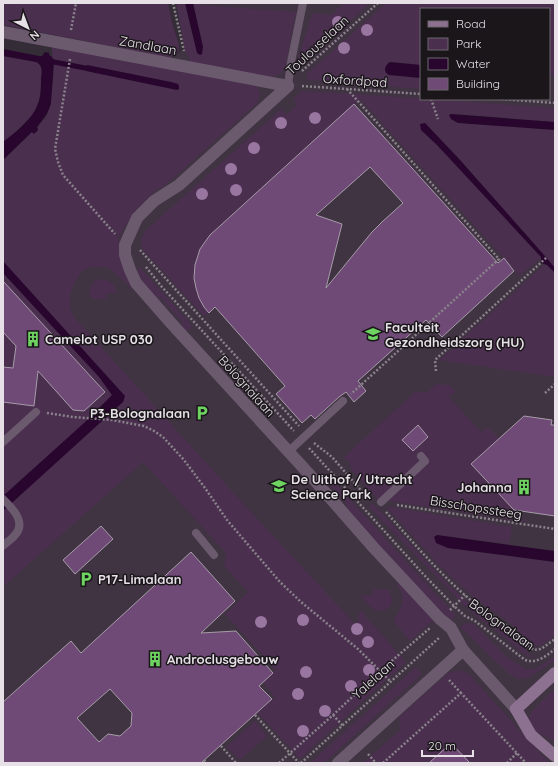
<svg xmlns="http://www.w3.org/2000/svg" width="558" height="766" viewBox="0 0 558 766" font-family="Quicksand,sans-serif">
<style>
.built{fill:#403442;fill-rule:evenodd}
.green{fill:#4a2f4f}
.water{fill:#28062e}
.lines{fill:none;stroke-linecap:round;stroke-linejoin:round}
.stream{stroke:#28062e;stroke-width:5}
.building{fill:#6f4a76;stroke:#a69ca8;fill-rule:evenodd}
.path{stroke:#8a838b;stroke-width:2.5;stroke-dasharray:2 2;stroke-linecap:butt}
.lane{stroke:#6b5a6e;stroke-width:8}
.street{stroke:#6b5a6e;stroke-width:12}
.secondary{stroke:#8c7190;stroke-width:12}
.tree{fill:#9976a0}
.labels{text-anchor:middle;stroke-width:3;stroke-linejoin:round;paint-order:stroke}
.street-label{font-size:13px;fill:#e7e1e7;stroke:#1a161a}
.poi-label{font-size:13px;font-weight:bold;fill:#e7e1e7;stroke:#1a161a;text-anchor:start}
</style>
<rect width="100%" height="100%" fill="#342c36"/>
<path class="built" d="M182 3H555V763H3V209L190 43ZM421 9H549V99H421Z"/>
<g class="green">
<path d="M3 3H168C170 11 171 20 174 29 177 42 186 50 169 59L120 48 3 25Z"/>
<path d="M176 3H185L197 53 203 47 193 3H200L201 5 296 12 285 68C280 76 276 76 268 77L192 63 190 60 185 50Z"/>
<polygon points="344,3 370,3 306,61 297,67 296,65 312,13 331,15"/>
<polygon points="386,3 555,3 555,75 549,74 549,9 421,9 421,65 390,62 389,75 421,78 421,89 308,80 306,78 308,73"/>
<path d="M52 46 250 83 256 86 260 93 257 103 162 188 157 189 135 210 118 238 125 271 138 293C130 288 123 280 115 273 113 271 111 269 108 268 101 266 89 266 84 270 78 275 70 290 70 298 69 304 71 310 73 316L249 510 357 626 359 613 361 611 406 662 300 759 258 713 275 697 262 682 276 670 225 614 248 592 224 566 226 553 143 462 3 587V160L32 131 38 129 37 128 47 115 53 82 54 60 52 57Z"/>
<path d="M3 56 36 62C43 65 42 72 41 79 41 88 41 98 37 106 33 118 13 135 3 142Z"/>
<path d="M301 91 354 94 555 108V122L461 114 458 123 555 130V268L460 160 425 123 421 130 437 145 541 257 520 276 360 99 212 233C195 252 189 275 200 300 202 304 206 308 209 313L204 316 143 250C140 243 141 239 144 232L281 109 286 115 298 104 293 99Z"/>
<polygon points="545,264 551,269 555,273 555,377 439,360"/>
<polygon points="140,267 192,326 186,332 182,327 182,321 161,298 154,297 141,280 137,270"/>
<path d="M103 279C112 282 115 284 117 293H107L106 299H93L89 294C91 284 92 280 103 279Z"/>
<polygon points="436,384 449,385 456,391 449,397 481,432 488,427 499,438 471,464 514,510 526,522 377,499 351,469 350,463 344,457 415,392 427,392"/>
<polygon points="326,473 420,577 454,613 455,616 453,619 448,619 346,511 347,504 322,476"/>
<polygon points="373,503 416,550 450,586 471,605 481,610 503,626 532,657 528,657 495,630 475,615 464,605 369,507"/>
<polygon points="385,506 512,527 509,544 437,535 434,537 448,548 555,562 555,636 540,646 532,645 510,623 474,598 440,566"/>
<path d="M400 583 433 620 410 641 395 623 394 620C402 606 407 599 397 584Z"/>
<path d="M373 589 389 590 392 599 391 606C376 617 371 607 361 596L373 595Z"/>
<polygon points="465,623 474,624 509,659 527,670 537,668 555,656 555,660 528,678 518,679 509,674 479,645 460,627"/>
<polygon points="416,667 422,674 324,763 310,763"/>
<polygon points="458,670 468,673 549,763 470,763 451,743 429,763 363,763 400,730 399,717 448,673"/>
<polygon points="555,688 555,742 535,731 532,726 529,719 532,711"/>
<polygon points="255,721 267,736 240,760 226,747"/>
</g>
<g class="water">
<polygon points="185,3 193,3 203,47 202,54 200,55 197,53"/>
<path d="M3 49 39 56H42L45 52 49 53V55L52 57 54 60 51 103C49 113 43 119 37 127L38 130 34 134 32 132 3 160V142C13 135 33 118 37 106 41 98 41 88 41 79 42 72 43 65 36 62L3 56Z"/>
<path d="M390 62 421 65V78L389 75C383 72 384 66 390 62Z"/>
<polygon points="87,65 171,82 178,84 179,86 179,89 177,90 86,71 85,68"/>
<polygon points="451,114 555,122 555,130 458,123 451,119 449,115"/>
<polygon points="425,123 460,160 544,255 555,268 555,273 547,265 541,263 541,257 437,145 421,130 420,124"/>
<polygon points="3,261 125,396 123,402 3,511 3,496 84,423 112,395 99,377 3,273"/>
<polygon points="437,535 555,551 555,562 448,548 436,543 434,537"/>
</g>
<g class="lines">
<polyline class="stream" points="54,62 85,68"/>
</g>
<g class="building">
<path d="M354 104 498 263 504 258 514 271 442 337 426 320 358 381 366 391 354 402 346 392 339 397 315 419 311 415 302 423 276 394 285 386 215 307 209 313 204 307 199 298 196 288 194 278 195 265 200 249 210 235ZM370 167 403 203 382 222 372 232 326 288 342 224 316 215Z"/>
<polygon points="3,281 105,392 84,411 73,410 38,371 34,406 3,402 3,367 13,368 16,346 3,332"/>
<polygon points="524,416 552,420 551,425 555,425 555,516 514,510 471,464"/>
<polygon points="418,425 428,437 413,451 402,440"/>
<polygon points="101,526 113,539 75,574 63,560"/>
<path d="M191 552 235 601 201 633 236 631 273 673 259 686 272 699 201 763H3V702L71 641 81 653ZM110 689 132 713 131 726 120 736 108 734 99 742 77 718Z"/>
<polygon points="451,743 470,763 429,763"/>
</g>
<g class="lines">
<g class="path">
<polyline points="173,3 184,51"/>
<polyline points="71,30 76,3"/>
<polyline points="70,59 55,149 58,162 63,175 85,200 115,234"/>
<polyline points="302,71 378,3"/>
<polyline points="302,86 421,94"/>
<polyline points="347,89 499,259 351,394"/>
<polyline points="431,99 438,119"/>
<polyline points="501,99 555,103"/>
<polyline points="140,250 299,426"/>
<polyline points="146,267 162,287 294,431"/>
<polyline points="436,371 435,360 546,258"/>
<polyline points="545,393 555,384"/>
<polyline points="47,413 73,417 112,420 144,426 154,431 163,437 184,460 205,488 227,520 280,582 301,602 358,649 391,682"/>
<polyline points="314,443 332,457 365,495 370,498"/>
<path d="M309 448 425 576 454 606 465 616 475 621 525 660C537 664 546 656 555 649"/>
<polyline points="397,505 555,529"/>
<path d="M386 512C412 541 437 571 467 597 478 607 492 615 504 624 515 632 522 643 534 650L541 649 555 639"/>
<polyline points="450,610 465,595"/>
<polyline points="449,680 461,693"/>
<polyline points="255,715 299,763"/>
<polyline points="333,715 343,726"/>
<polyline points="221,746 236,763"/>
<polyline points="368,754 376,763"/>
<polyline points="204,760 206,763"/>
<polyline points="279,763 333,715 380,671 430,628"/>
<polyline points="301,763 440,637"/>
<polyline points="383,763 461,693 526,763"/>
<polyline points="507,763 517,753"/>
</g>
<g class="lane">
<polyline points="288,86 291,62 303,3"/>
<polyline points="3,442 36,412"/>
<polyline points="288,452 343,401"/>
<path d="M3 499C12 508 27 522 15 535 12 539 7 542 3 546"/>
<polyline points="381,502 425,461 421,456"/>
<polyline points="196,533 214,555"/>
</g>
<g class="street">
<polyline points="3,32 288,86"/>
<polyline points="288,86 179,185 154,201 137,218 125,245 125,255 130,270 136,283 171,323 310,475 374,548 440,619 451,628 463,650 516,709"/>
<polyline points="338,763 463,650"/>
</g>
<polyline class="secondary" points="555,673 516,709 531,735 555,756"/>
</g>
<g class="tree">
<circle cx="338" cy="22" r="6"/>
<circle cx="367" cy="30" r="6"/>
<circle cx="344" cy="48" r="6"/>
<circle cx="315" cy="118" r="6"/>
<circle cx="281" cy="123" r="6"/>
<circle cx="254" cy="148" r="6"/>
<circle cx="231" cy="169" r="6"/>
<circle cx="236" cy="190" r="6"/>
<circle cx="202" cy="194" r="6"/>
<circle cx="303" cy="620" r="6"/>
<circle cx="261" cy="622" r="6"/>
<circle cx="357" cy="629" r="6"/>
<circle cx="368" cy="642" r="6"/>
<circle cx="369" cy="670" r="6"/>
<circle cx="306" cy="672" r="6"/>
<circle cx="351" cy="686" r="6"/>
<circle cx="298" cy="694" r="6"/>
<circle cx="325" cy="711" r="6"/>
<circle cx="303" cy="731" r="6"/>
</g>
<defs>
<g id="university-bare" transform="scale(1.2)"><path d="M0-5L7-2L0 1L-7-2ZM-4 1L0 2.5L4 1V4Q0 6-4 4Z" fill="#6ed360" stroke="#1a161a" stroke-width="2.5" paint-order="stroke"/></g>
<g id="building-bare" transform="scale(1.2)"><path d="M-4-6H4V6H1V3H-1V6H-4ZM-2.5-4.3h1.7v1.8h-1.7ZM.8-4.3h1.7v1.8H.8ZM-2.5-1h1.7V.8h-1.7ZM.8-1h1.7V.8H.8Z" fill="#6ed360" stroke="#1a161a" stroke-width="2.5" paint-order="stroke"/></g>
<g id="parking-bare" transform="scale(1.2)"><path d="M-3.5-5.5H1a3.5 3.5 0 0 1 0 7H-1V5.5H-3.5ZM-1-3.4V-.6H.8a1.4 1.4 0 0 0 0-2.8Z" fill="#6ed360" stroke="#1a161a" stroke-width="2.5" paint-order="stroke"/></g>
</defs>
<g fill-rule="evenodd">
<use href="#university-bare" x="373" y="334"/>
<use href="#building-bare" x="33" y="339"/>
<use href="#parking-bare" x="202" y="413"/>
<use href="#university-bare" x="279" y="486"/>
<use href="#building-bare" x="524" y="487"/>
<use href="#parking-bare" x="86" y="579"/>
<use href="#building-bare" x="155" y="659"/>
</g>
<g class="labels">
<g class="street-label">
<text transform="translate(148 45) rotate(10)" y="5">Zandlaan</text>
<text transform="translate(317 45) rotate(-43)" y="5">Toulouselaan</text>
<text transform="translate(355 80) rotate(4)" y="5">Oxfordpad</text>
<text transform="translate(247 386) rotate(48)" y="5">Bolognalaan</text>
<text transform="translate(476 507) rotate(9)" y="5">Bisschopssteeg</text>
<text transform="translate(502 624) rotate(36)" y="5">Bolognalaan</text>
<text transform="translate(373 679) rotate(-42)" y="5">Yalelaan</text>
</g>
<g class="poi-label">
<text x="385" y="332">Faculteit<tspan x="385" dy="15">Gezondheidszorg (HU)</tspan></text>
<text x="45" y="344">Camelot USP 030</text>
<text x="190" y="418" text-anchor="end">P3-Bolognalaan</text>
<text x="291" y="484">De Uithof / Utrecht<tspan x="291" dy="15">Science Park</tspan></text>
<text x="512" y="492" text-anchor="end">Johanna</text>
<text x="98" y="584">P17-Limalaan</text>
<text x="167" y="664">Androclusgebouw</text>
</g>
</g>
<rect width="558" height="766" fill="none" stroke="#e7e1e7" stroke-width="8"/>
<rect x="420" y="8" width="130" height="92" fill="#1a161a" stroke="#6c676c"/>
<rect x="428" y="21" width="20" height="6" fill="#8c7190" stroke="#6c676c"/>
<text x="456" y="28" font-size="12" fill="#e7e1e7">Road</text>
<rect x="428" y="38" width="20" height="12" fill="#4a2f4f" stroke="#6c676c"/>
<text x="456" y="48" font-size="12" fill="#e7e1e7">Park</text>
<rect x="428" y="58" width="20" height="12" fill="#28062e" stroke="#6c676c"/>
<text x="456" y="68" font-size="12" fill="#e7e1e7">Water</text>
<rect x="428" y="78" width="20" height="12" fill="#6f4a76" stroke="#6c676c"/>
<text x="456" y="88" font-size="12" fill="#e7e1e7">Building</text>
<g transform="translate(28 28) rotate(138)" stroke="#1a161a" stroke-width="3" paint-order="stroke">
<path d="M0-3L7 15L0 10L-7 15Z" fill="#e7e1e7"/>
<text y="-6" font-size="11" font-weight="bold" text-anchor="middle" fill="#e7e1e7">N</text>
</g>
<path d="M422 750v6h51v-6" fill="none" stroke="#e7e1e7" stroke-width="2"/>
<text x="428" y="750" font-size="12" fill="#e7e1e7" stroke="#1a161a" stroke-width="3" paint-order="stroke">20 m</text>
</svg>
